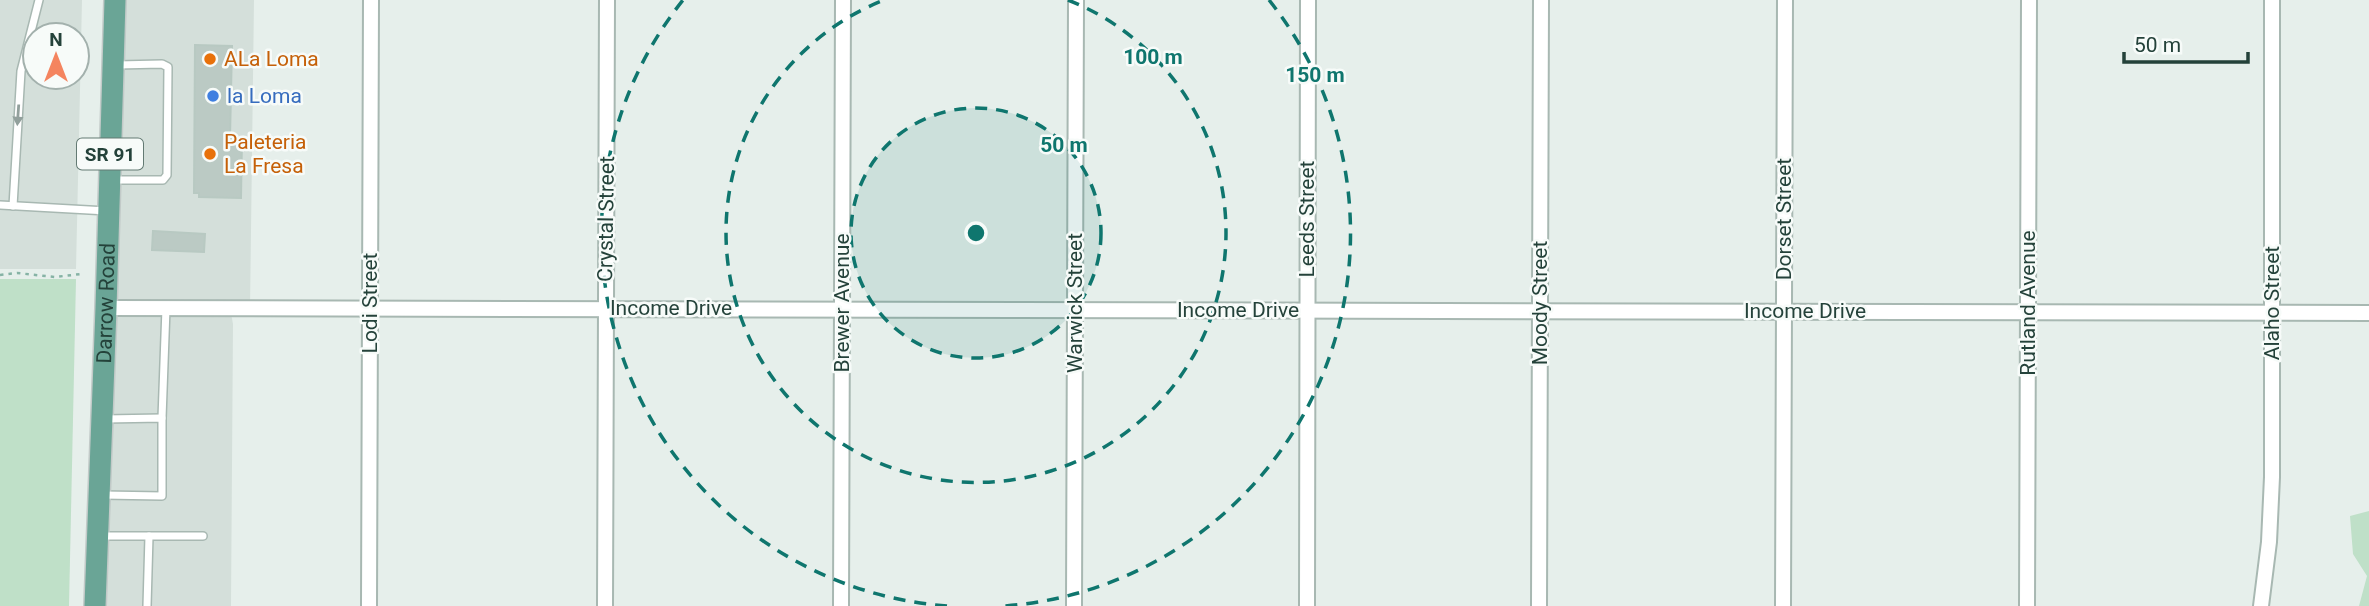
<svg xmlns="http://www.w3.org/2000/svg" width="2369" height="606" viewBox="0 0 2369 606" font-family="Roboto,sans-serif">
<style>
.built{fill:#d4dfda;fill-rule:evenodd}
.green{fill:#bfe0c8}
.building{fill:#bbcac4;stroke:#b8c9c2;stroke-width:2}
.lines{fill:none;stroke-linecap:round;stroke-linejoin:round}
.lane-casing{stroke:#a8b8b2;stroke-width:10}
.street-casing{stroke:#a8b8b2;stroke-width:18}
.primary-casing{stroke:#c2cac8;stroke-width:24}
.path{stroke:#86b3a5;stroke-width:2.5;stroke-dasharray:3.5 5;stroke-linecap:butt}
.lane{stroke:#fff;stroke-width:7}
.street{stroke:#fff;stroke-width:14}
.primary{stroke:#6aa596;stroke-width:21}
.oneway{fill:#92a09c}
.ring{fill:none;stroke:#0f766e;stroke-width:3.5;stroke-dasharray:12 9}
.food-dot{fill:#e8710a;stroke:#f7fbf9;stroke-width:2.5}
.shop-dot{fill:#3f7fe0;stroke:#f7fbf9;stroke-width:2.5}
.labels{text-anchor:middle;stroke-width:5;stroke-linejoin:round;paint-order:stroke}
.shield{fill:#f7fbf9;stroke:#637a73;stroke-width:2}
.shield-label{font-size:19px;font-weight:bold;fill:#24423a}
.food-label{font-size:21px;fill:#c56008;stroke:#f7fbf9;text-anchor:start}
.shop-label{font-size:21px;fill:#366cbe;stroke:#f7fbf9;text-anchor:start}
.street-label{font-size:21px;fill:#24423a;stroke:#f7fbf9}
.centre{fill:#0f766e;stroke:#f7fbf9;stroke-width:3.5}
.ring-label{font-size:21px;text-anchor:middle;font-weight:bold;fill:#0f766e;stroke:#f7fbf9;stroke-width:5;stroke-linejoin:round;paint-order:stroke}
</style>
<rect width="100%" height="100%" fill="#e6efeb"/>
<g class="built">
<path d="M0 0H82L76 269H0ZM35 35H77V77H35Z"/>
<polygon points="115,0 254,0 250,308 230,308 233,324 231,606 95,606"/>
</g>
<g class="green">
<polygon points="0,279 76,279 69,606 0,606"/>
<polygon points="2369,511 2369,606 2359,606 2367,576 2353,554 2350,516"/>
</g>
<g class="building">
<polygon points="195,45 232,46 230,138 242,138 241,198 199,197 199,193 194,193"/>
<polygon points="153,231 205,234 204,252 152,250"/>
</g>
<g class="lines">
<g class="lane-casing">
<g id="lane">
<polyline points="113,180 163,180 167,175 168,67 162,64 117,65"/>
<polyline points="0,205 107,211"/>
<polyline points="13,206 21,71 39,0"/>
<polyline points="162,418 166,308"/>
<polyline points="103,495 162,496 162,418 105,419"/>
<polyline points="102,536 203,536"/>
<polyline points="147,606 149,536"/>
</g>
</g>
<g class="street-casing">
<g id="street">
<polyline points="106,308 2369,313"/>
<polyline points="369,606 371,0"/>
<polyline points="605,606 607,0"/>
<polyline points="841,606 843,0"/>
<polyline points="1074,606 1076,0"/>
<polyline points="1307,606 1308,0"/>
<polyline points="1539,606 1541,0"/>
<polyline points="1783,606 1785,0"/>
<polyline points="2027,606 2029,0"/>
<polyline points="2261,606 2269,542 2272,477 2272,0"/>
</g>
</g>
<g class="primary-casing">
<g id="primary">
<path id="s1" d="M95 606 106 308 115 0"/>
</g>
</g>
<polyline class="path" points="0,275 17,273 55,277 81,274"/>
<use href="#lane" class="lane"/>
<use href="#street" class="street"/>
<use href="#primary" class="primary"/>
</g>
<defs><path id="oneway-solid" d="M-6-.8H1V-3.2L6.5 0L1 3.2V.8H-6Z" transform="scale(1.75)"/></defs>
<use class="oneway" href="#oneway-solid" transform="translate(18 115) rotate(94)"/>
<circle cx="976" cy="233" r="125" fill="#0f766e" fill-opacity=".12"/>
<g class="ring">
<circle cx="976" cy="233" r="125"/>
<path d="M1068 0A250 250 0 1 1 884 0"/>
<path d="M947 606A374 374 0 0 1 683 0M1269 0A374 374 0 0 1 1005 606"/>
</g>
<g class="food-dot">
<circle cx="210" cy="59" r="7"/>
<circle cx="210" cy="154" r="7"/>
</g>
<circle class="shop-dot" cx="213" cy="96" r="7"/>
<g class="labels">
<rect class="shield" x="77" y="138.5" width="66" height="31" rx="5"/>
<g class="shield-label">
<text x="110" y="161">SR 91</text>
</g>
<g class="food-label">
<text x="224" y="66">ALa Loma</text>
<text x="224" y="149">Paleteria<tspan x="224" dy="24">La Fresa</tspan></text>
</g>
<g class="shop-label">
<text x="227" y="103">la Loma</text>
</g>
<g class="street-label">
<text transform="translate(606 219) rotate(-89)" y="7">Crystal Street</text>
<text transform="translate(1307 219) rotate(-90)" y="7">Leeds Street</text>
<text transform="translate(1784 219) rotate(-90)" y="7">Dorset Street</text>
<text dy="7" stroke="none"><textPath href="#s1" startOffset="303">Darrow Road</textPath></text>
<text transform="translate(370 303) rotate(-90)" y="7">Lodi Street</text>
<text transform="translate(842 303) rotate(-90)" y="7">Brewer Avenue</text>
<text transform="translate(1075 303) rotate(-90)" y="7">Warwick Street</text>
<text transform="translate(1540 303) rotate(-90)" y="7">Moody Street</text>
<text transform="translate(2028 303) rotate(-90)" y="7">Rutland Avenue</text>
<text transform="translate(2272 303) rotate(-90)" y="7">Alaho Street</text>
<text x="671" y="315">Income Drive</text>
<text x="1238" y="317">Income Drive</text>
<text x="1805" y="318">Income Drive</text>
</g>
</g>
<circle cx="976" cy="233" r="10" class="centre"/>
<g class="ring-label">
<text x="1153" y="64">100 m</text>
<text x="1315" y="82">150 m</text>
<text x="1064" y="152">50 m</text>
</g>
<g transform="translate(56 56)"><circle r="33" fill="#f7fbf9" stroke="#a3b1ad" stroke-width="2"/>
<path d="M0-5L12 26L0 18L-12 26Z" fill="#f4845f"/>
<text y="-10" font-size="19" font-weight="bold" text-anchor="middle" fill="#24423a">N</text>
</g>
<path d="M2124 52v10h124v-10" fill="none" stroke="#24423a" stroke-width="3.5"/>
<text x="2134" y="52" font-size="21" fill="#24423a" stroke="#f7fbf9" stroke-width="5" paint-order="stroke">50 m</text>
</svg>
